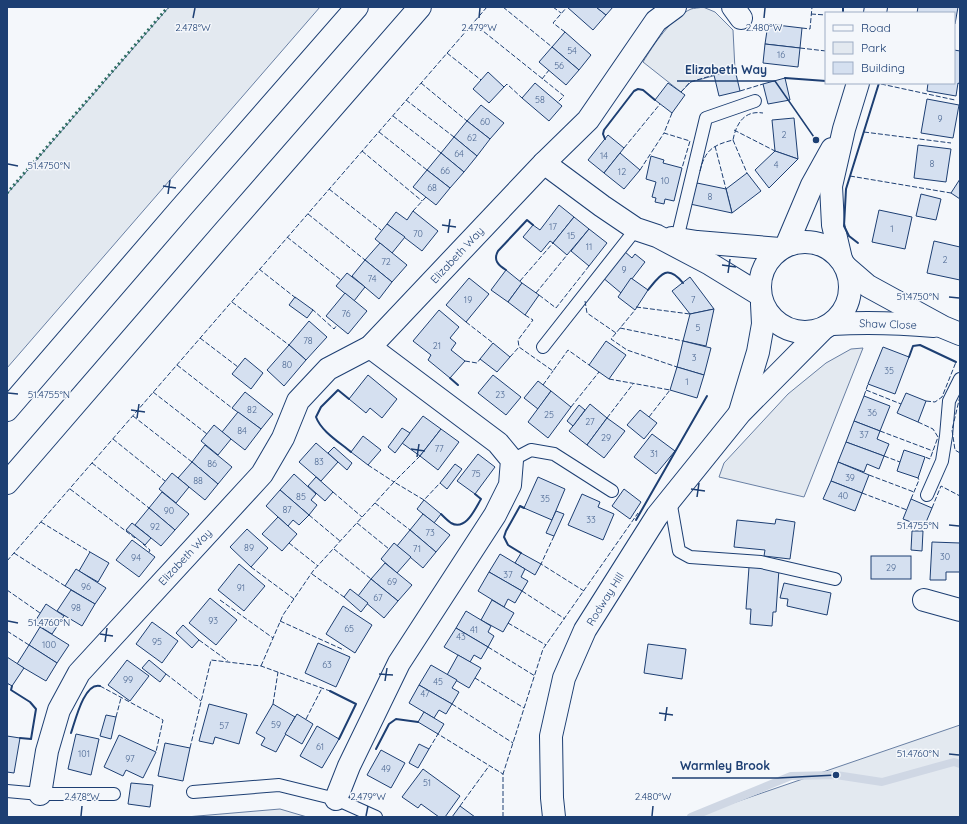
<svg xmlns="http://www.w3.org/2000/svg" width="967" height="824" viewBox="0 0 967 824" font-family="Quicksand,sans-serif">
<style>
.green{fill:#e3e9f0;stroke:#687fa3}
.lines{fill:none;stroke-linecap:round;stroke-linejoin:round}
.stream{stroke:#cfd7e4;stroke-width:8}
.building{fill:#d5e0f0;stroke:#1d3f73}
.service-casing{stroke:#1d3f73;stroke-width:14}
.minor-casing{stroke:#1d3f73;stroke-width:24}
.tertiary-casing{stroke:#1d3f73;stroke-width:24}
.trunk-casing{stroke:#1d3f73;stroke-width:24}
.service{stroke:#f4f7fb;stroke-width:12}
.minor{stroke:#f4f7fb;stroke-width:22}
.tertiary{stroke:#f4f7fb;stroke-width:22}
.trunk{stroke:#f4f7fb;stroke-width:22}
.hedge{stroke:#2c6c60;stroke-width:3;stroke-dasharray:2 3;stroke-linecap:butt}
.fence{stroke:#1d3f73;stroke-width:1;stroke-dasharray:5 2;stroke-linecap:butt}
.wall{stroke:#1d3f73;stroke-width:2}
.ticks{fill:none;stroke:#1d3f73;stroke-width:1.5}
.labels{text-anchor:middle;stroke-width:3;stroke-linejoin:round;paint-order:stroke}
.number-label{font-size:9px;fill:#4b6792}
.street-label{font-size:11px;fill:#1d3f73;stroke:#f4f7fb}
.ticks-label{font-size:10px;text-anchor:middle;fill:#1d3f73;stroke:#f4f7fb;stroke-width:3;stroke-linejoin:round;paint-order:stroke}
.leader{fill:none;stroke:#1d3f73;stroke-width:1.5}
.callout-dot{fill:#1d3f73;stroke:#f4f7fb;stroke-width:1.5}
.callout-label{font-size:12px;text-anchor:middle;font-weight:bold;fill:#1d3f73;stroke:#f4f7fb;stroke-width:3;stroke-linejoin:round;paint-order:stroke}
</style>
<rect width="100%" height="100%" fill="#f4f7fb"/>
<g class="green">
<polygon points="169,7 320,7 7,368 7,194"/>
<path d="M703 7 715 12 733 30 735 70 691 82 681 92 643 62C654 44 671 18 691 9 694 8 699 8 703 7Z"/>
<polygon points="863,348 804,497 719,477 724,463 788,394 826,363 851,349"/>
<polygon points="960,725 960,817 692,817"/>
<polygon points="280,809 307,817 186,817"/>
</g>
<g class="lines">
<polyline class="stream" points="691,817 791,776 836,775 882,782 954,762 960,764"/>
</g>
<g class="building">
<polygon points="567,7 596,7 606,15 593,30"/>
<polygon points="596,7 613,7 606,15"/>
<polygon points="918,7 958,7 955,24 954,24 954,13 917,13"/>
<polygon points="768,24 802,28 800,48 765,44"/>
<polygon points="565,32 591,55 579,70 552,47"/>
<polygon points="765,44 800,48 798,67 763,63"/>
<polygon points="552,47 579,70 566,85 539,62"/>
<polygon points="954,50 960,51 960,84 958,83 956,96 927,91 928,83 954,83"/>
<polygon points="735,70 740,91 719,96 714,75"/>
<polygon points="488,72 504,87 489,103 473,89"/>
<polygon points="785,78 790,100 768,104 763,84"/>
<polygon points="535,83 562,106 549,121 522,98"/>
<polygon points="668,83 685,95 672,113 655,100"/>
<polygon points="927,99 959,105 953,138 921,133"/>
<polygon points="481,105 504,123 490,139 467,121"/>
<polygon points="794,118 798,159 775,151 772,120"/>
<polygon points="467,121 490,139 477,156 454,137"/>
<polygon points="608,135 624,148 604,173 588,160"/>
<polygon points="454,137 477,156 464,172 441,153"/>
<polygon points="918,145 951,149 946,182 914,178"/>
<polygon points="775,151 798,159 769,188 755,170"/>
<polygon points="441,153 464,172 450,188 427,170"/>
<polygon points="620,153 640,170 624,189 604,173"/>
<polygon points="651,156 664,160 663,163 682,168 674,201 665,199 664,204 655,202 656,198 652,197 656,182 646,179"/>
<polygon points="427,170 450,188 436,205 413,187"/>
<polygon points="747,173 761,191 732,213 726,189"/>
<polygon points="960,179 960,199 951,193"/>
<polygon points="697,183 726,189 732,213 690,204"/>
<polygon points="921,194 941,199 936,220 916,216"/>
<polygon points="559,205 574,217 553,243 550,241 541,252 523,237 533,225 540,230"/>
<polygon points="879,210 912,217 905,249 872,242"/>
<polygon points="413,211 438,231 422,251 387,224 396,212 407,220"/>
<polygon points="574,217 589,229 567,255 553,243"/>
<polygon points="387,224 405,237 392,253 375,239"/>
<polygon points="589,229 607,243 589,266 571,251"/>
<polygon points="934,241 960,247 960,280 927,273"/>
<polygon points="380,243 407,265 392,282 365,260"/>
<polygon points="624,251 632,258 635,254 645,262 621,293 602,277"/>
<polygon points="365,260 392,282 379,299 352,276"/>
<polygon points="506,270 522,283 508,302 491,290"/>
<polygon points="347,273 365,287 354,301 336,286"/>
<polygon points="690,277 714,309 690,314 672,291"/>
<polygon points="469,278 489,294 466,322 446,305"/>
<polygon points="631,278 648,290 635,310 618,297"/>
<polygon points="522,283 539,295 525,315 508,302"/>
<polygon points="345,293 367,311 348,334 326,316"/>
<polygon points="295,297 313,310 307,318 289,305"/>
<polygon points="714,309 706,346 683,341 690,314"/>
<polygon points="439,310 459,327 450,338 456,343 451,350 465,361 450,378 428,360 431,355 413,341"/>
<polygon points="309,321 327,337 306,360 289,345"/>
<polygon points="606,341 626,355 609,379 589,365"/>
<polygon points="683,341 711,348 704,375 677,367"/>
<polygon points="493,343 510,357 497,372 480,359"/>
<polygon points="289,345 306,360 284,386 267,370"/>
<polygon points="883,347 909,357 895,394 868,384"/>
<polygon points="245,358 263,373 251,389 232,374"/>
<polygon points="677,367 704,375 697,398 670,390"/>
<polygon points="368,375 397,399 382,418 370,408 366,413 349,399"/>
<polygon points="493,375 521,397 506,415 478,393"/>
<polygon points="538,381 551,391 538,409 524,398"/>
<polygon points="551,391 571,407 548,438 528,422"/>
<polygon points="245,392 273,414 261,429 232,408"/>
<polygon points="906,393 926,401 918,422 897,413"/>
<polygon points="864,396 890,406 880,431 854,421"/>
<polygon points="590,404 607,418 587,445 569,431"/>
<polygon points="579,405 585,410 573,426 567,421"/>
<polygon points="640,410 657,423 644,439 627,425"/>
<polygon points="238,412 261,429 245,450 222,432"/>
<polygon points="423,416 441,429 420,456 402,443"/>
<polygon points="607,418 625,431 604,458 587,445"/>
<polygon points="854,421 880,431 877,439 889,444 884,456 846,442"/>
<polygon points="214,425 231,439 218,455 201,441"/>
<polygon points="402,428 410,433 395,453 388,447"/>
<polygon points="441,429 459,442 438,470 420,456"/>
<polygon points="652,434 675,451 656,474 634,457"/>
<polygon points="363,436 381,450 368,465 351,452"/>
<polygon points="846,442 884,456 879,469 867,464 864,472 838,462"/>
<polygon points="316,443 338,462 321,481 299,462"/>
<polygon points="205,445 232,467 218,484 192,462"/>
<polygon points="334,447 352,463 347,470 328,453"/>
<polygon points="904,450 925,457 918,478 897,471"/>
<polygon points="478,454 495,467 475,494 457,481"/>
<polygon points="192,462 218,484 205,500 178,478"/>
<polygon points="838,462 869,475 862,493 831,481"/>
<polygon points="455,464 462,469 447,489 440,483"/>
<polygon points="172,473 189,487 176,503 159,489"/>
<polygon points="294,474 316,494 311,500 317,505 309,515 280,490"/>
<polygon points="316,477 333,492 325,501 308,486"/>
<polygon points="538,477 565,489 552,520 524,508"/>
<polygon points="831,481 862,493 855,511 823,499"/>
<polygon points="624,489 641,502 630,519 612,506"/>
<polygon points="280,490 309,515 299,525 293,520 288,526 266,506"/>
<polygon points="162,492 189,514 175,530 149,508"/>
<polygon points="582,494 600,502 598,507 614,514 603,540 568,525"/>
<polygon points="911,499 932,508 924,527 903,519"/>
<polygon points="424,500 441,514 434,523 417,509"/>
<polygon points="149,508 175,530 161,546 135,525"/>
<polygon points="556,511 564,514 554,536 546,533"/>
<polygon points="423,514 450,535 436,552 410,530"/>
<polygon points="278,517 297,534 282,551 262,534"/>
<polygon points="776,519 795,522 790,559 764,556 765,550 734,547 737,520 775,524"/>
<polygon points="132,523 151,538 145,545 126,530"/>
<polygon points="247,529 268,548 251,567 230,547"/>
<polygon points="410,530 436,552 423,568 397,546"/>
<polygon points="912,531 923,531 922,551 911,550"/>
<polygon points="132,540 155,557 139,577 116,560"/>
<polygon points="932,542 960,543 960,572 946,572 946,580 930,580"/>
<polygon points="394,543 411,557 397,573 381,559"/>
<polygon points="90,552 109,563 98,582 79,571"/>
<polygon points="521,553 541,564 535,575 515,563"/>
<polygon points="500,554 525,569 521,577 528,581 522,591 489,572"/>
<rect x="871" y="556" width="40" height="23"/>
<polygon points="385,563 412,585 398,601 371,579"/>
<polygon points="239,564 265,586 244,611 218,590"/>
<polygon points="749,567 779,569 776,612 773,612 772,626 750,624 751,609 746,609"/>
<polygon points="76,569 106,588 95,604 65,586"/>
<polygon points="489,572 522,591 515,603 508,599 504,607 478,591"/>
<polygon points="371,579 398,601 384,618 358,596"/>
<polygon points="784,583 831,593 827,615 787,606 788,599 780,598"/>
<polygon points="350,589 368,603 361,612 344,597"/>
<polygon points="71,590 95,604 82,626 57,611"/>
<polygon points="210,598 237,620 216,645 189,623"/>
<polygon points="492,600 514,613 503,632 481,620"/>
<polygon points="46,604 64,616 52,634 34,623"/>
<polygon points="343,606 372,625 355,653 326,634"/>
<polygon points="466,611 491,626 488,632 494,636 488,647 456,628"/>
<polygon points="152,622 178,641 162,663 136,644"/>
<polygon points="183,625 199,640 192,648 176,633"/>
<polygon points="40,627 69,645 57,663 29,645"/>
<polygon points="456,628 488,647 481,659 474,655 470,662 444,647"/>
<polygon points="318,643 350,657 336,687 305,673"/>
<polygon points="648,644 686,649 682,679 644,673"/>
<polygon points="29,645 57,663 46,681 17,664"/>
<polygon points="458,655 481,668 469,688 447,675"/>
<polygon points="7,657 24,668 12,686 7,683"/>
<polygon points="127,660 149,676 130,701 108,685"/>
<polygon points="149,660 166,674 160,682 142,668"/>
<polygon points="431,665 457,680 452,688 459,692 452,704 419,685"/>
<polygon points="419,685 452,704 446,714 439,710 434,718 409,703"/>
<polygon points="209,704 247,714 239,744 215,737 213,744 199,741"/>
<polygon points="273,704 295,717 276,752 261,745 265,738 256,733"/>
<polygon points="424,712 444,724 438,734 418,722"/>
<polygon points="297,714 313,724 302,744 285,734"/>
<polygon points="106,715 116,717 111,739 100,736"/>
<polygon points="317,726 339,739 322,768 300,756"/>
<polygon points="76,734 99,739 91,775 68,769"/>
<polygon points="119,735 156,752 143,778 126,770 123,776 104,767"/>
<polygon points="7,736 20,738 14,773 7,772"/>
<polygon points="165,743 190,748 183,781 158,776"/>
<polygon points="419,744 429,749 418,768 409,763"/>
<polygon points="381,750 405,763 391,788 367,775"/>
<polygon points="423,769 460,796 445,817 439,817 421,804 418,808 402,797"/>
<polygon points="131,783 153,785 150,807 128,804"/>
<polygon points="460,806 475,817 452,817"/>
</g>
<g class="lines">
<g class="service-casing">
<g id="service">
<polyline points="677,239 706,118 755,101"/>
<polyline points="543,347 636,229"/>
<polyline points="512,460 531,450 554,454 612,491"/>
<polyline points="927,495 942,461 946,436 949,401 960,379"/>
<polyline points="670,500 679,551 690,557 761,562 835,579"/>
<polyline points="7,791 40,794 114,794"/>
<polyline points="193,792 279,785 336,799 376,817"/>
</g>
</g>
<g class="minor-casing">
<g id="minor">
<polyline points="733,7 741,18"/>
<polyline points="544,163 602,206 636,229 657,236 710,264 759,294"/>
<polyline points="672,238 697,242 780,249"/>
<polyline points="846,267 868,286 943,327 960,334"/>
<path d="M832 324C866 322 900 323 934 326"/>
<polyline points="924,600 960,610"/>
<polyline points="40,794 47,751 59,710 79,673 262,474 283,438 298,401 328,369 370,347 544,163 588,120 656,21 675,7"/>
<polyline points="336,799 349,766 399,663 495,515 510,485 512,460 498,443 370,347"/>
</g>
</g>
<g class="tertiary-casing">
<g id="tertiary">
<polyline points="875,13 876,7"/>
<circle cx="805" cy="287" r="45"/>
<polyline points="787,244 812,185 832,149"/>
<polyline points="841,259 833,225 831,186 844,129 858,83"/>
<polyline points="740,412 758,352 763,324 762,304"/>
<polyline points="554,817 552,798 551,736 564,678 585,630 657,516 740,413 824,328"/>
</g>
</g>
<g class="trunk-casing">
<g id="trunk">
<polyline points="7,410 182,207 357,7"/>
<polyline points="7,483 223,233 420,7"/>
</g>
</g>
<use href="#service" class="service"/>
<use href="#minor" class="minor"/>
<use href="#tertiary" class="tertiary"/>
<use href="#trunk" class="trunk"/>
<polyline class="hedge" points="7,193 168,7"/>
<g class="fence">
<polyline points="503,7 552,47"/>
<polyline points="553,7 561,13"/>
<polyline points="811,14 826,15"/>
<polyline points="473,23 564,96 557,103"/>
<polyline points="802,28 810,29 812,7"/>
<polyline points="565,32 553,23 567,7"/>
<polyline points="800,48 826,51"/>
<polyline points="447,53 481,80"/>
<polyline points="542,79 549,70"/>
<polyline points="421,83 467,121"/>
<polyline points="881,84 955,100"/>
<polyline points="504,87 507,84 522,98"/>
<polyline points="740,91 763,84"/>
<polyline points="681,92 690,82 714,75"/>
<polyline points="406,100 454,137"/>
<polyline points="672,113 664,133 690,141 682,168"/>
<polyline points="393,116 441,153"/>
<polyline points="734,130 775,151"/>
<polyline points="379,132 427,170"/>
<polyline points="864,132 951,143"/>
<polyline points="733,140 747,173"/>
<polyline points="715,146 726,189"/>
<polyline points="624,148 660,104"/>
<polyline points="362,151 422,201"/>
<polyline points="640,170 664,133"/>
<path d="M700 171C705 150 713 145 733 140 736 124 744 110 763 113"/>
<polyline points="850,176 951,193"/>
<polyline points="329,189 381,230"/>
<polyline points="413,211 426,197"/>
<polyline points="308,214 365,260"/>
<polyline points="287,237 341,280"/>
<polyline points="259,269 297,299"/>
<polyline points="520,281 553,243"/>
<polyline points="536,293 567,255"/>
<polyline points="539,295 556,308 589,266"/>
<polyline points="585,301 587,313 616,333 635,310"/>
<polyline points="232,302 289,345"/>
<polyline points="636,307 690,314"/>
<polyline points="312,309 334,329 337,325"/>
<polyline points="525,315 533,320 518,340 519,347 553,371 568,350 589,365"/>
<polyline points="466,322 493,343"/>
<polyline points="620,328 683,341"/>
<polyline points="616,333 611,339 627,350 677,367"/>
<polyline points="200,338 238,367"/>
<polyline points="510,357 519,347"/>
<polyline points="465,361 477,363 480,359"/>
<polyline points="177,365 232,408"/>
<polyline points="609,379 670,390 649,417"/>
<polyline points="543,385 553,371"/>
<polyline points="866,390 901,404"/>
<polyline points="153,392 207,434"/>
<polyline points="864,396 868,384"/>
<polyline points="960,396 952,430 955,450 960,453"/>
<polyline points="926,401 935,402 942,397 956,362"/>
<polyline points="571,407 599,372"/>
<polyline points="133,416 192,462"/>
<polyline points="607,418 633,384"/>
<polyline points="918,422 933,429 938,437 930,459 925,457"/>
<polyline points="880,431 933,451"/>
<polyline points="113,439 165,481"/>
<polyline points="884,456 900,462"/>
<polyline points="92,463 149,508"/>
<polyline points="368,465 394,482 420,456"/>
<polyline points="869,475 914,492"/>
<polyline points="70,489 135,538"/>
<polyline points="333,492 362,517"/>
<polyline points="862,493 907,510"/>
<polyline points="911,499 919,480 918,478"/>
<polyline points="375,503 410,530"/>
<polyline points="932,508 941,486 960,496"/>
<polyline points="309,515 340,541"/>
<polyline points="41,522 90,552"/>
<polyline points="357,523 389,549"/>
<polyline points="554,536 541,564 584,591"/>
<polyline points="289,543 318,566"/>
<polyline points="143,544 150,550 149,552"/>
<polyline points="334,549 371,579"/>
<polyline points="14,553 65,586"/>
<polyline points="7,561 487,7"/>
<polyline points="251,567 294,599"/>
<polyline points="312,574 344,597"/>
<polyline points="7,590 40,613"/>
<polyline points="522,591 565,619"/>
<polyline points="220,600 273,638"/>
<polyline points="280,621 344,650"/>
<polyline points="508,623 546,645"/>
<polyline points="7,631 29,645"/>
<polyline points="199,640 228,661"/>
<polyline points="488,647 535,676"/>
<polyline points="261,666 283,615 313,571 394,482 424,500 440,483"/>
<polyline points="166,674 201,701"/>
<polyline points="475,678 524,708"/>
<polyline points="100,686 163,720 156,752"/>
<polyline points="7,689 8,683"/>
<polyline points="273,704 278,672"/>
<polyline points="452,704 513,743"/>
<polyline points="116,717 121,698"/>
<polyline points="306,719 322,688"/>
<polyline points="190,748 211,660 261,666 330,691"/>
<polyline points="429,749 438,734 503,774"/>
<polyline points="460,806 489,766"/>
<polyline points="503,817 503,774 543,649 638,513"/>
</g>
<g class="wall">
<polyline points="843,13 843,7"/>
<polyline points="785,78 826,81"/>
<polyline points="605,139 603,134 604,130 634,91 638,89 643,90 655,100"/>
<polyline points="858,243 849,236 844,226 846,189 879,83"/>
<path d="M506 270C498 265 493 260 498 251L527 220 533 225"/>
<path d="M648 290C660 275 667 263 683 283"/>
<polyline points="909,357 913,346 920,345 956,362"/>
<polyline points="450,378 458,385"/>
<path d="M349 399 338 390 321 407 316 417C321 431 339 442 351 452"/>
<path d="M441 514C444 517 448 521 451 523 466 531 475 509 481 499L475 494"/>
<polyline points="636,520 707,396"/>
<polyline points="521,553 508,545 504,537 506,531 520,506 524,508"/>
<polyline points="12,686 11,690 30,702 36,709 31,739 20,738"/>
<polyline points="330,691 356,704 339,739"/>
<path d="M71 733C75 722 84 682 100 686"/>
<polyline points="376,749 389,724 396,719 418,722"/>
</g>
</g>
<path class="ticks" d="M193 18 195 8M479 18 480 8M764 18 765 8M8 164 18 166M163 186 176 188M168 194 170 180M442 225 456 227M448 233 450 219M722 265 736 267M728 273 730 259M949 297 959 298M8 393 18 394M131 410 145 412M137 418 139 404M411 449 425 451M417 457 419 444M691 489 705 491M697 497 699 483M949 525 959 526M8 621 18 623M100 634 113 636M105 642 107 628M379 674 393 675M385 681 387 668M659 713 673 715M665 721 667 707M949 754 959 755M81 816 82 806M366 816 368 806M652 816 653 806"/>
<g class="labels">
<g class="number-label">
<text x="572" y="54">54</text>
<text x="781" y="58">16</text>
<text x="559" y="69">56</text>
<text x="540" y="103">58</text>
<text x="940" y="122">9</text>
<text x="485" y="125">60</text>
<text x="784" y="138">2</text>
<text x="472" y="141">62</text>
<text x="459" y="157">64</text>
<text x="604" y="159">14</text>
<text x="932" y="167">8</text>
<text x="776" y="168">4</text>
<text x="445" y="174">66</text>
<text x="622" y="175">12</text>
<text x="665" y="184">10</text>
<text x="432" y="191">68</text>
<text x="710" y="200">8</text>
<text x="553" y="230">17</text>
<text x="892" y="232">1</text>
<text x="418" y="237">70</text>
<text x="571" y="239">15</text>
<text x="589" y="250">11</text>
<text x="945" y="263">2</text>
<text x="386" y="265">72</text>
<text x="624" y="273">9</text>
<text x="372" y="282">74</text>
<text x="468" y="303">19</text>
<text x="693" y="303">7</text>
<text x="346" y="317">76</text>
<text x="698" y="331">5</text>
<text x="308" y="344">78</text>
<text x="437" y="349">21</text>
<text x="694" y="361">3</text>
<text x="287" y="368">80</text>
<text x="889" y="374">35</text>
<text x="687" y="385">1</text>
<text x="500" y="398">23</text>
<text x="252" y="413">82</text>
<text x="872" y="416">36</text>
<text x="549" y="418">25</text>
<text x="590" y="425">27</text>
<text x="242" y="434">84</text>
<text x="864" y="438">37</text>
<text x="606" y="441">29</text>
<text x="439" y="452">77</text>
<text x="654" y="457">31</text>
<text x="319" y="465">83</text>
<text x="212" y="467">86</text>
<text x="476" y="477">75</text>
<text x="850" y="481">39</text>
<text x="198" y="484">88</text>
<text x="843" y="499">40</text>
<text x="301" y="500">85</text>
<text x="545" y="502">35</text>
<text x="287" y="513">87</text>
<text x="169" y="514">90</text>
<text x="591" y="523">33</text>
<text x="155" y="530">92</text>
<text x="430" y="536">73</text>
<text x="249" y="551">89</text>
<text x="417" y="552">71</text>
<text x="945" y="560">30</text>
<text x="136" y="561">94</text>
<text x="891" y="571">29</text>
<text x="508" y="578">37</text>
<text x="392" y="585">69</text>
<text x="86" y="590">96</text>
<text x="241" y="591">91</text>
<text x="378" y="601">67</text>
<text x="76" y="611">98</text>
<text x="213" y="624">93</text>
<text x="349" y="632">65</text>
<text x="474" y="633">41</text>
<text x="461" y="640">43</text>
<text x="157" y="645">95</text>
<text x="49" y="648">100</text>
<text x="327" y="668">63</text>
<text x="128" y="683">99</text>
<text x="438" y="685">45</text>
<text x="425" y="697">47</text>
<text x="276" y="728">59</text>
<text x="224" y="729">57</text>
<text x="320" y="750">61</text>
<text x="84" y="757">101</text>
<text x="130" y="762">97</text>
<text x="386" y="772">49</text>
<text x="427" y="786">51</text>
</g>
<g class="street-label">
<text transform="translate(457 255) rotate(-47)" y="4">Elizabeth Way</text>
<text transform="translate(888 324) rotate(2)" y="4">Shaw Close</text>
<text transform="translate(185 557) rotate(-47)" y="4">Elizabeth Way</text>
<text transform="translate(605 599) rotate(-58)" y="4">Rodway Hill</text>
</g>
</g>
<g class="ticks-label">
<text x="193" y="31">2.478°W</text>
<text x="479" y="31">2.479°W</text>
<text x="764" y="31">2.480°W</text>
<text x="49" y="169">51.4750°N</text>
<text x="918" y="300">51.4750°N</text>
<text x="49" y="398">51.4755°N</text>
<text x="918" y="529">51.4755°N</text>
<text x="49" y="626">51.4760°N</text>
<text x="918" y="757">51.4760°N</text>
<text x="82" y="800">2.478°W</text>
<text x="368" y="800">2.479°W</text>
<text x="653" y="800">2.480°W</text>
</g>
<path class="leader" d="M816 140L775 81H677M836 775L778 778H672"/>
<g class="callout-dot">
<circle cx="816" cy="140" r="4"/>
<circle cx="836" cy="775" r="4"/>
</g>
<g class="callout-label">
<text x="726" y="74">Elizabeth Way</text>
<text x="725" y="770">Warmley Brook</text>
</g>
<rect width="967" height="824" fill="none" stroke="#1d3f73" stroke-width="16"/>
<rect x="825" y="12" width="130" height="72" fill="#f4f7fb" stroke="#9eadc5"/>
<rect x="833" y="25" width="20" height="6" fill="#f4f7fb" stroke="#9eadc5"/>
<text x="861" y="32" font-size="12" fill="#1d3f73">Road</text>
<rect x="833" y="42" width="20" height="12" fill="#e3e9f0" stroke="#9eadc5"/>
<text x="861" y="52" font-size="12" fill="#1d3f73">Park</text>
<rect x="833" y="62" width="20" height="12" fill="#d5e0f0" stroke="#9eadc5"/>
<text x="861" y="72" font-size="12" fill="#1d3f73">Building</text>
</svg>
